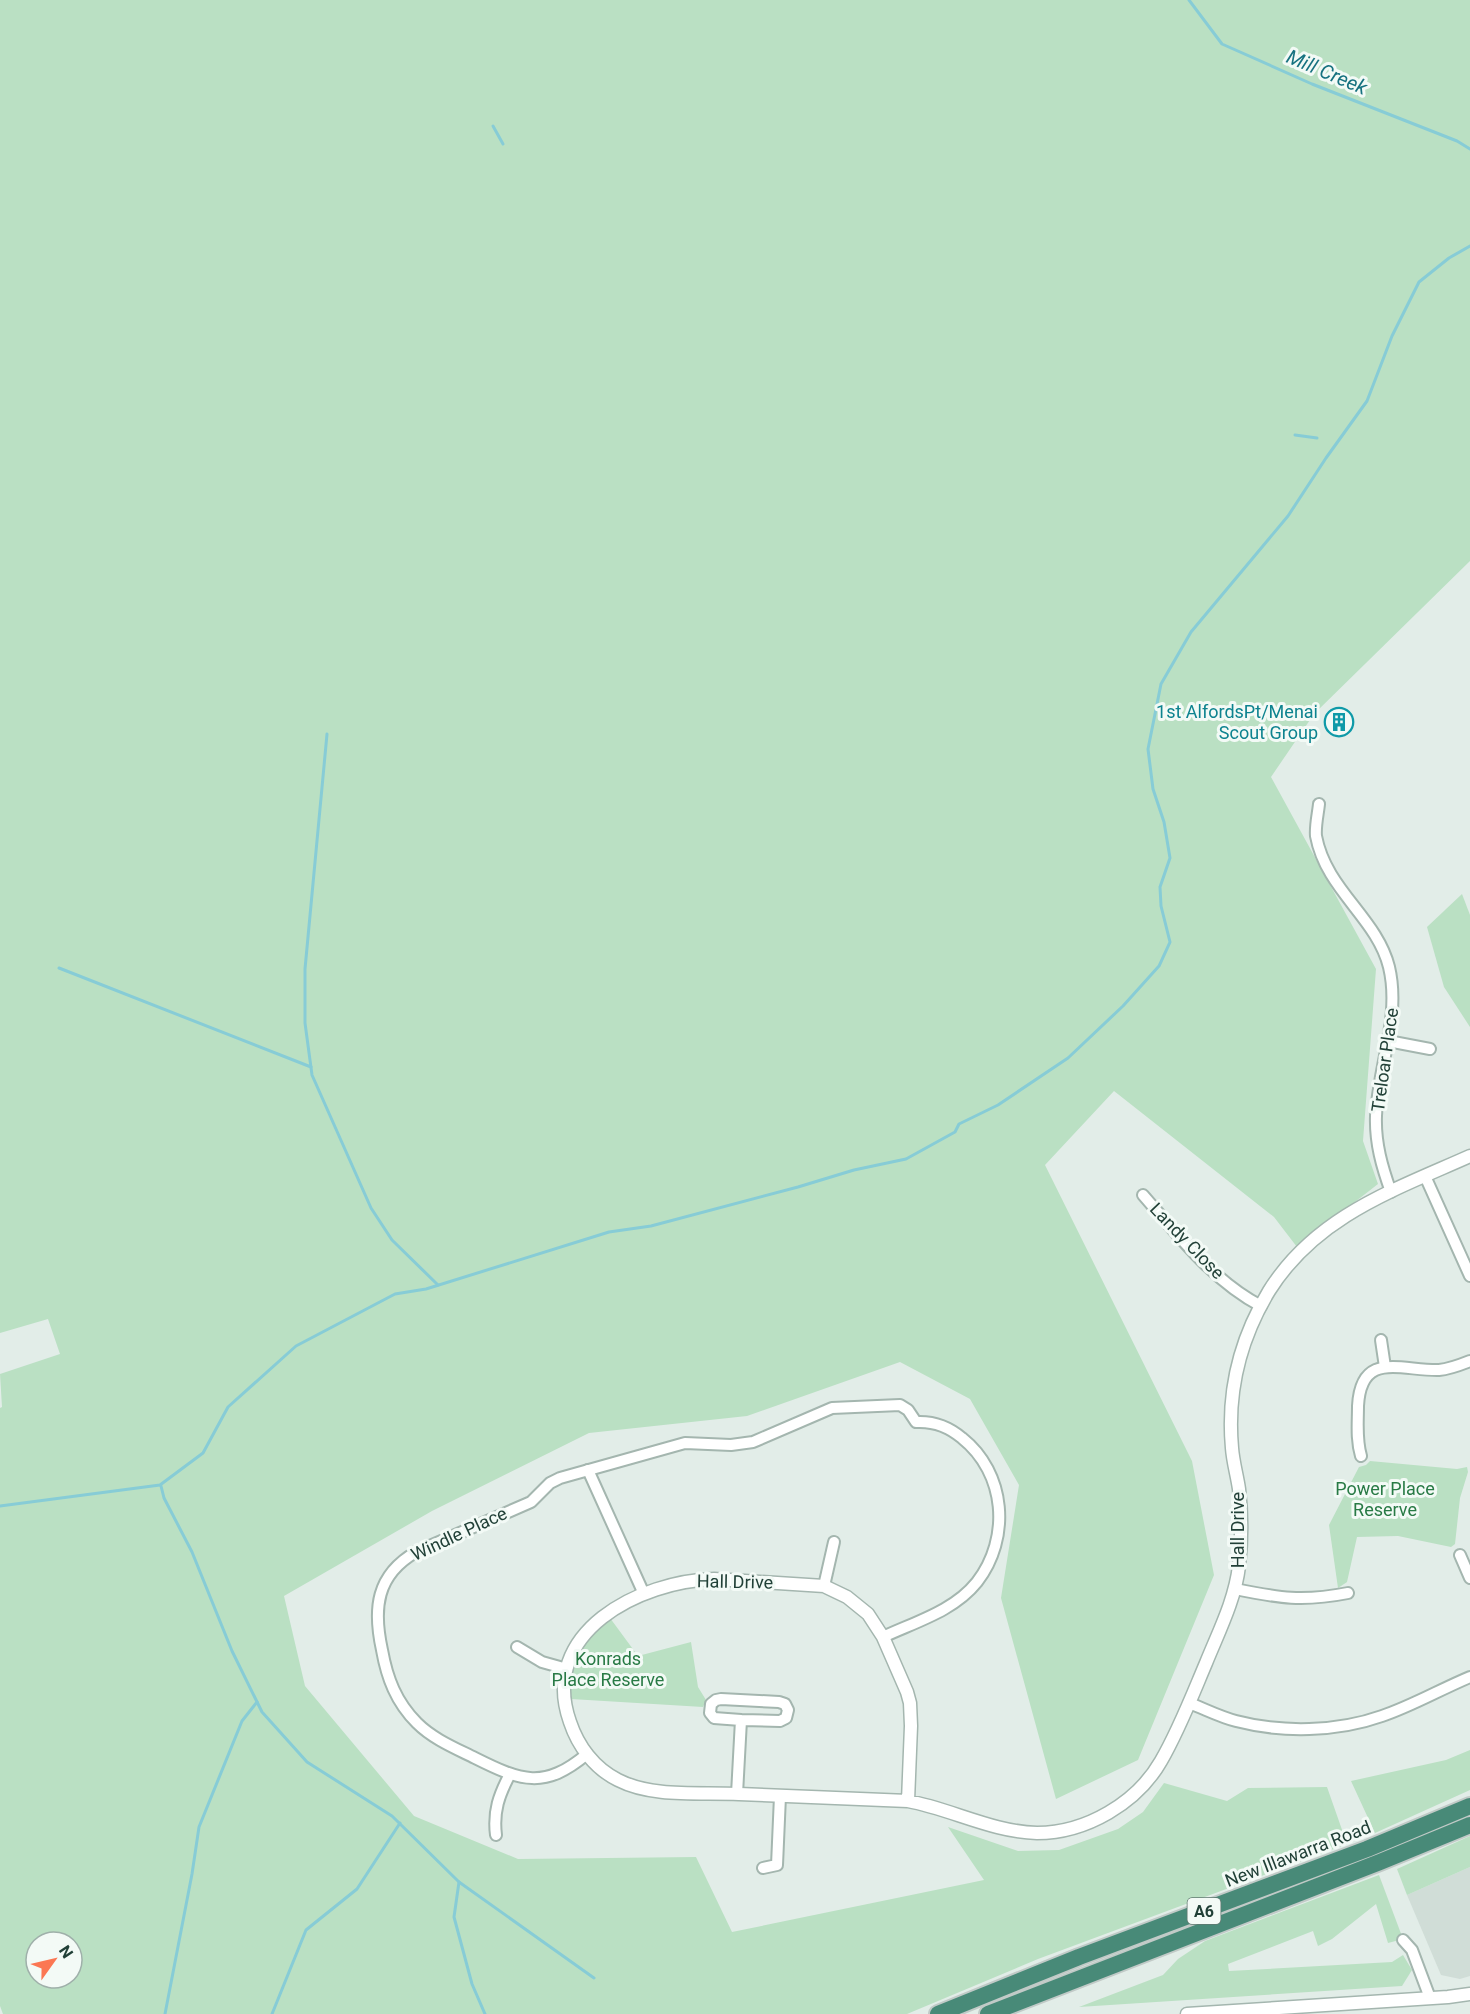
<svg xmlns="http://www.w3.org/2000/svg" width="1470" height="2014" viewBox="0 0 1470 2014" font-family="Roboto,sans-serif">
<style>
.built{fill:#d0ddd7}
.green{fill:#bae0c3;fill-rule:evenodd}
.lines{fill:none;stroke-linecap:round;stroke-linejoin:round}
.stream{stroke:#87ccd6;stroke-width:3}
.minor-casing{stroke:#a4b6af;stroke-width:14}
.tertiary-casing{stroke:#a4b6af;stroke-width:15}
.trunk-casing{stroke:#c1cac7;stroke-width:20}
.minor{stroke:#fff;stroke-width:10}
.tertiary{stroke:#fff;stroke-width:12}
.trunk{stroke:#488a78;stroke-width:16}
.labels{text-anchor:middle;stroke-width:6;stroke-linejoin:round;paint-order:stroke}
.shield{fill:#f3faf6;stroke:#607870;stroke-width:1.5}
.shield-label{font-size:16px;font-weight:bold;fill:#214037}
.culture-label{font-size:18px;fill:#0d838f;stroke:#f3faf6;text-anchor:end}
.street-label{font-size:18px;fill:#214037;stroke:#f3faf6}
.park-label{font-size:18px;fill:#287a45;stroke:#f3faf6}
.water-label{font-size:20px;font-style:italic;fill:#177280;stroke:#f3faf6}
</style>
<rect width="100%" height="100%" fill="#e2ede8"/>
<polygon class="built" points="1470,1867 1470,1976 1460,1979 1441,1975 1407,1895"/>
<g class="green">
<path d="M0 0H1470V561L1314 714 1271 777 1376 969 1363 1141 1378 1184 1297 1247 1274 1217 1114 1091 1045 1165 1192 1461 1214 1575 1138 1760 1056 1799 1001 1598 1019 1485 970 1399 900 1362 747 1416 589 1433 432 1511 284 1596 305 1686 414 1816 518 1859 696 1857 732 1932 984 1880 948 1827 1018 1851 1059 1850 1118 1829 1143 1812 1164 1783 1227 1801 1248 1788 1327 1787 1347 1844 1038 1959 907 2014H3L0 2006V1408L2 1407 0 1374 60 1354 48 1319 0 1333ZM36 1942H72V1978H36Z"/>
<polygon points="1462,894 1470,915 1470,1027 1444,987 1427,927"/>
<polygon points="1370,1461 1457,1469 1467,1467 1468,1472 1460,1498 1455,1544 1451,1547 1398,1536 1357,1537 1347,1582 1338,1588 1329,1525 1359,1467 1366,1465"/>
<path d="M610 1618 638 1656 691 1642 698 1687 706 1700 703 1707 571 1699C569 1665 584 1639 610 1618Z"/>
<polygon points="1470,1750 1470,1790 1375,1833 1351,1781 1446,1760"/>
<polygon points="1470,1836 1470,1867 1407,1895 1397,1869"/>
<polygon points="1379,1875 1403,1939 1388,1943 1376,1904 1332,1939 1318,1946 1313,1931 1228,1964 1229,1971 1392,1962 1403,1955 1412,1970 1402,1986 1079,2007 1163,1975 1178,1959 1205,1941"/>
</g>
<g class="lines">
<g class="stream">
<polyline points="1189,0 1222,44 1312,84 1457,141 1470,149"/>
<polyline points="493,126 503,144"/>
<polyline points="1295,435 1317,438"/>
<polyline points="327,734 305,969 305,1023 312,1075 371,1208 392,1240 438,1285"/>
<polyline points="59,968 311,1067"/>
<polyline points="161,1486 164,1498 192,1552 232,1651 262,1712 307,1762 392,1816 459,1882 594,1978"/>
<polyline points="0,1506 160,1485 203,1453 228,1407 296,1346 395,1294 426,1289 609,1232 651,1226 798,1187 854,1170 906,1159 955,1132 959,1124 998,1105 1068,1058 1123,1006 1159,966 1170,942 1161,906 1160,887 1170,858 1164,822 1153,789 1148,749 1161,684 1191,632 1288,516 1326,458 1367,401 1392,336 1419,282 1449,258 1470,246"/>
<polyline points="459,1882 454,1917 472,1984 485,2014"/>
<polyline points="165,2014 192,1874 199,1827 242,1721 257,1702"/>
<polyline points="272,2014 306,1930 357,1889 400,1823"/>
</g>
<g class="minor-casing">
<g id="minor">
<path d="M1319 804C1318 814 1315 826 1316 836 1326 890 1377 918 1389 967 1401 1017 1378 1066 1376 1116 1375 1143 1382 1167 1391 1192"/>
<polyline points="1388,1041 1430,1049"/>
<polyline points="1425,1176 1470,1276"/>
<path d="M1143 1195C1178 1235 1213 1281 1261 1306"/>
<polyline points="1381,1340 1385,1367"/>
<path d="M1361 1456C1356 1439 1358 1423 1358 1406 1361 1350 1401 1371 1439 1370 1450 1369 1460 1365 1470 1361"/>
<polyline points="588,1470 644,1594"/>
<polyline points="1460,1555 1470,1578"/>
<polyline points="824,1586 834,1542"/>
<path d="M1235 1589C1280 1598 1302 1602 1348 1593"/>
<polyline points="517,1647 542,1662 567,1669"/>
<path d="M1189 1703C1205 1709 1220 1717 1236 1721 1282 1733 1337 1732 1382 1716 1412 1706 1441 1689 1470 1677"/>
<path d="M587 1754C544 1790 521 1781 475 1758 455 1748 433 1739 417 1723 396 1702 387 1678 382 1650 373 1609 376 1575 416 1552L531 1502 550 1483 560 1478 685 1443 731 1445 753 1442 832 1408 900 1405 908 1410 916 1422C934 1421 948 1426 962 1438 1006 1473 1011 1538 977 1582 954 1611 915 1622 883 1637"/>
<polyline points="737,1794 741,1720 714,1718 710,1713 711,1704 716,1700 721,1699 779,1702 785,1704 788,1710 786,1718 780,1721 741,1720"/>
<path d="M496 1835C493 1811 499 1795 510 1774"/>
<polyline points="763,1868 777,1865 780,1796"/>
<polyline points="1403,1940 1412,1950 1430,1998"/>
</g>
</g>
<g class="tertiary-casing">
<g id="tertiary">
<path d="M908 1801 911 1726 910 1703 907 1692 883 1637 868 1614 847 1597 824 1586 714 1579C640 1581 538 1632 570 1722 578 1746 594 1768 618 1780 653 1798 700 1792 739 1794 795 1796 852 1799 908 1801 951 1809 993 1832 1037 1833 1086 1833 1137 1803 1161 1761 1179 1730 1192 1696 1206 1663 1219 1631 1235 1600 1239 1566 1242 1540 1242 1515 1239 1489 1237 1475 1233 1462 1232 1448 1227 1393 1240 1339 1269 1291 1316 1216 1394 1190 1470 1156"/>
<polyline points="1187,2014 1448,1997 1470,1994"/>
</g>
</g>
<g class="trunk-casing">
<g id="trunk">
<polyline points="938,2014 1079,1957 1367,1849 1470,1806"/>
<polyline points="988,2014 1380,1862 1470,1825"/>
</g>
</g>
<use href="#minor" class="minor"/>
<use href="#tertiary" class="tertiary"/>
<use href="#trunk" class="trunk"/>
</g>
<defs>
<g id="building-ring" transform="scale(1.5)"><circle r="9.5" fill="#f3faf6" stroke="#0f9aa8" stroke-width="1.5"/><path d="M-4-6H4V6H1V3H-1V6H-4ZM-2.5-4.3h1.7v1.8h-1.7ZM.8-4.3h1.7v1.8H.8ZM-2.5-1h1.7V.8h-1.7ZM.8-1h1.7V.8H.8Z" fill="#0f9aa8"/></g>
</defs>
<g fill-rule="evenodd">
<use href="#building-ring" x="1339" y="722"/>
</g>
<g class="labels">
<rect class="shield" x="1187.5" y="1898" width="33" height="26" rx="4.5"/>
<g class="shield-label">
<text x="1204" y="1917">A6</text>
</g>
<g class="culture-label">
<text x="1318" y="718">1st AlfordsPt/Menai<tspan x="1318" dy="21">Scout Group</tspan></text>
</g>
<g class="street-label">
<text transform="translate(1385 1060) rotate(-82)" y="6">Treloar Place</text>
<text transform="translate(1187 1241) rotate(46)" y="6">Landy Close</text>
<text transform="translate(1238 1530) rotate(-90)" y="6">Hall Drive</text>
<text transform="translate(459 1534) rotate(-25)" y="6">Windle Place</text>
<text transform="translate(735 1582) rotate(1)" y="6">Hall Drive</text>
<text transform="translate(1298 1854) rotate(-21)" y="6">New Illawarra Road</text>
</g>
<g class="park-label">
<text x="1385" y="1495">Power Place<tspan x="1385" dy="21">Reserve</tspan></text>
<text x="608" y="1665">Konrads<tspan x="608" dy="21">Place Reserve</tspan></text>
</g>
<g class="water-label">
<text transform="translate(1327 72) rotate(23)" y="7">Mill Creek</text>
</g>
</g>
<g transform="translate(54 1960) rotate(56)"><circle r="28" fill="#f3faf6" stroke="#9fb0aa" stroke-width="1.5"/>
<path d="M0-4.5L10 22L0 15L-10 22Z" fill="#fb7753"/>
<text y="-9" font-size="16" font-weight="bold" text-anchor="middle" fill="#214037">N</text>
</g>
</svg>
